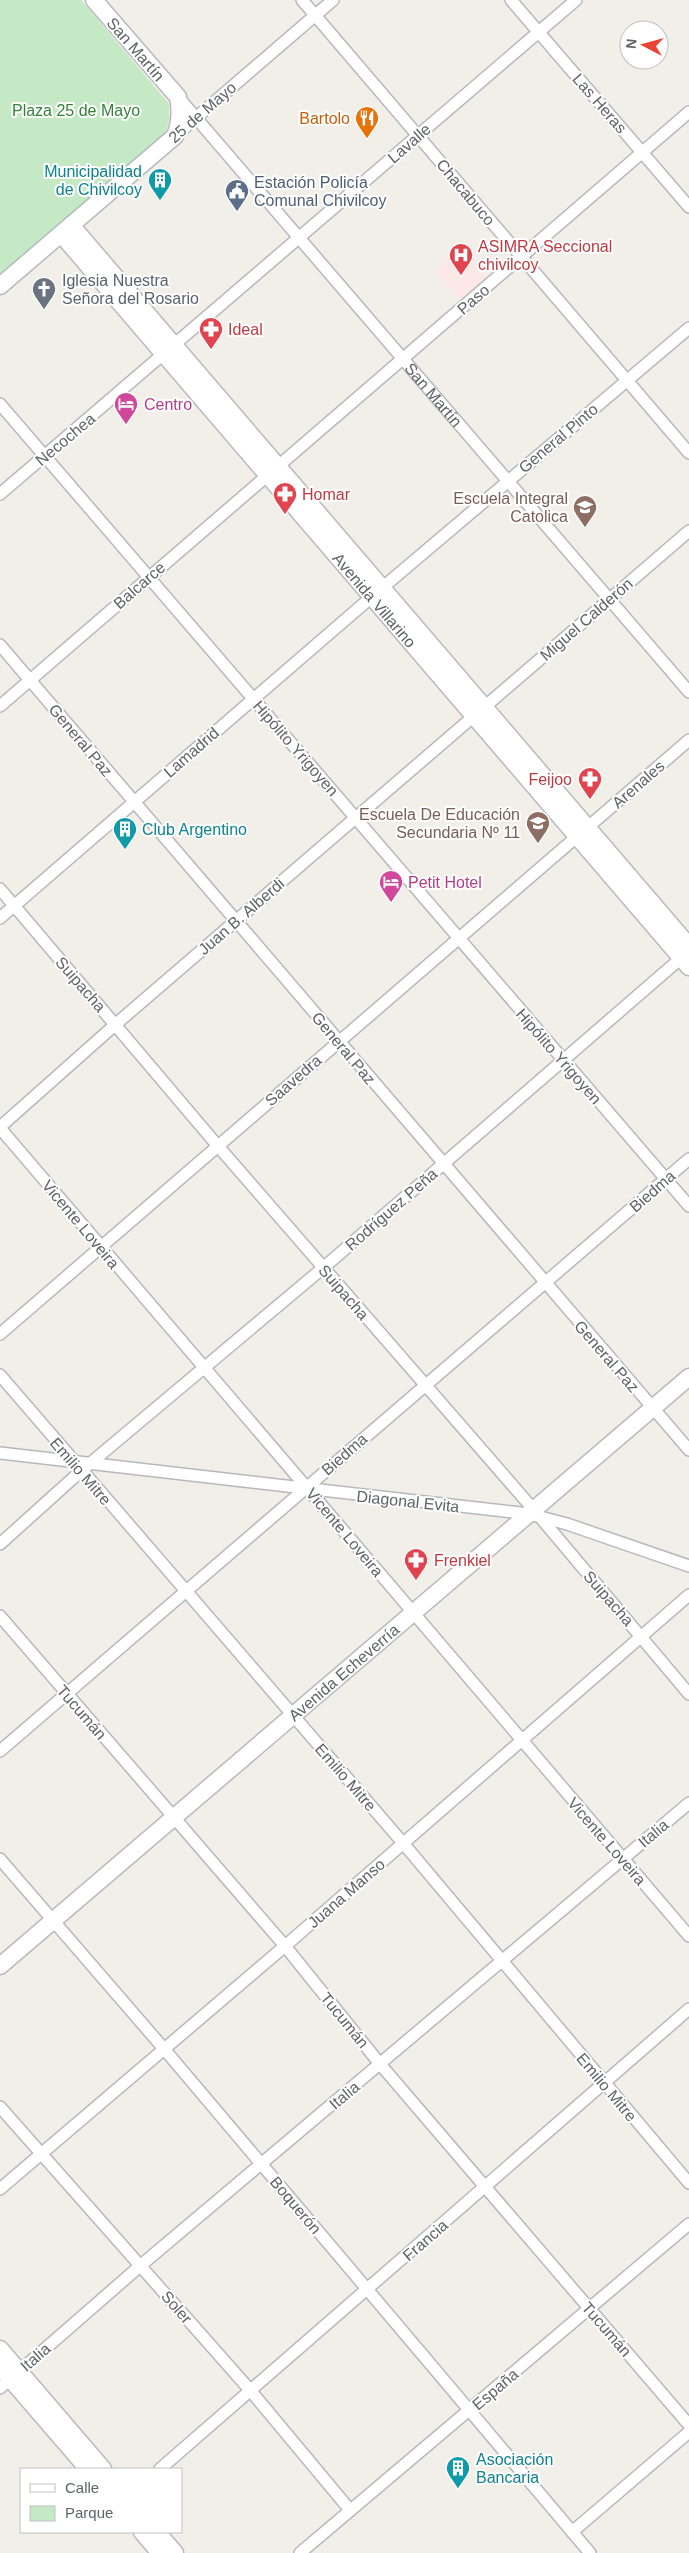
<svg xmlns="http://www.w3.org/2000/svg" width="689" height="2553" viewBox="0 0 689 2553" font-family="Helvetica,sans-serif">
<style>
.medical{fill:#fce8e6}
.green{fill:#c5e8c5}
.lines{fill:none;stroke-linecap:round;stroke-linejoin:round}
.street-casing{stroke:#b5b8bc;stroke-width:14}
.secondary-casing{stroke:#b6babf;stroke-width:19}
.street{stroke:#fff;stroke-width:11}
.secondary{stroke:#fff;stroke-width:16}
.labels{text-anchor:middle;stroke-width:4;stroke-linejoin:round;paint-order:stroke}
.street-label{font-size:16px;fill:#5f6368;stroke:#fff}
.park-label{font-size:16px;fill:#348238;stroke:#fff}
.food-label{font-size:16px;fill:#c56008;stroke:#fff;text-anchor:end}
.culture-label{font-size:16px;fill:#0d838f;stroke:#fff;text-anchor:start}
.service-label{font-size:16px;fill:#4e5e75;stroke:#fff;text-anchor:start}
.health-label{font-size:16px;fill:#be3a42;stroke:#fff;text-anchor:start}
.worship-label{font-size:16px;fill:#5b616d;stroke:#fff;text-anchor:start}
.hotel-label{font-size:16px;fill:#b23c85;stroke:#fff;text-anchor:start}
.education-label{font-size:16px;fill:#785e54;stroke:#fff;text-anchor:end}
</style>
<rect width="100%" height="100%" fill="#f1efe8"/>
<polygon class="medical" points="458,249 488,281 464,303 434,272"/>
<polygon class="green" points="0,0 81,0 169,104 169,119 166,132 0,275"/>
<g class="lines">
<g class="street-casing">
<g id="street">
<polyline points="302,0 689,453"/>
<polyline points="511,0 689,207"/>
<path id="s1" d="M179 98 689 692"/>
<polyline points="176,135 333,0"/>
<polyline points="0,404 689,1206"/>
<polyline points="0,494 576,0"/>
<polyline points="0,645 689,1450"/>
<polyline points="0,706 689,112"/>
<polyline points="0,889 217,1145 540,1517 689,1694"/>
<polyline points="0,918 382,588 689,328"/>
<polyline points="0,1127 116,1024 689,531"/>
<polyline points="0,1128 689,1936"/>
<polyline points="0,1334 689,740"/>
<polyline points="0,1375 403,1843 689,2183"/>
<polyline points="0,1453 529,1514 567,1524 689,1566"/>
<polyline points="0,1544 81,1471 323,1268 687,953"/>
<polyline points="0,1616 285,1946 380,2064 689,2425"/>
<polyline points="0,1751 689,1159"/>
<polyline points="0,1859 165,2050 590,2553"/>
<polyline points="0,2107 250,2390 350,2510"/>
<polyline points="0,2189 285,1946 689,1595"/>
<polyline points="0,2388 140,2266 689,1803"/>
<polyline points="160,2469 689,2009"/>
<polyline points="572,2532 689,2432"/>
<polyline points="300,2553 689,2224"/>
</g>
</g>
<g class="secondary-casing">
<g id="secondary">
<polyline points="71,225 689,946"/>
<path id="s2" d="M61 234 689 967"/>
<path d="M0 286 175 136C180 123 181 111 178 97L94 0"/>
<path id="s3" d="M0 1966 689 1377"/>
<polyline points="0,2349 103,2469"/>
<polyline points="0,2367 88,2469"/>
<polyline points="142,2532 160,2553"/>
<polyline points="157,2532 175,2553"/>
</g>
</g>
<use href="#street" class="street"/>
<use href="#secondary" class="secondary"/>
</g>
<defs>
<g id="restaurant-pin" transform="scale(1.25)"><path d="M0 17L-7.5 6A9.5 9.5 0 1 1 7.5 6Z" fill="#e8710a" stroke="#fff"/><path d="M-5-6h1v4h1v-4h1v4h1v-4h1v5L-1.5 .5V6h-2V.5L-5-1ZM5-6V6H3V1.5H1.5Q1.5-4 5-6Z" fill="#fff"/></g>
<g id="building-pin" transform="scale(1.25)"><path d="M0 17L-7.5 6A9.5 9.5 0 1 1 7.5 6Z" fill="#0f9aa8" stroke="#fff"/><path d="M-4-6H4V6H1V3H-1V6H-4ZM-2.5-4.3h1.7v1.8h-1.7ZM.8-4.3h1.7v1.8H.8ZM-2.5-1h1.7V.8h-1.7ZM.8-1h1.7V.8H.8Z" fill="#fff"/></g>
<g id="civic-pin" transform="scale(1.25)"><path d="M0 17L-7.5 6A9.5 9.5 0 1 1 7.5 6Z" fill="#5c6f8a" stroke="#fff"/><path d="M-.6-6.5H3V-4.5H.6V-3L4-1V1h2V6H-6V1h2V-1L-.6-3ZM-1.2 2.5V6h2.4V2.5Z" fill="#fff"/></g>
<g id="hospital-pin" transform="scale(1.25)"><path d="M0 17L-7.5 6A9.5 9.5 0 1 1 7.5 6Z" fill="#e0444e" stroke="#fff"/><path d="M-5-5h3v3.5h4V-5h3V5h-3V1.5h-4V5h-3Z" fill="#fff"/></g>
<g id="church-pin" transform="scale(1.25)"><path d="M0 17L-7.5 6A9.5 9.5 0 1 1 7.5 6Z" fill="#6b7280" stroke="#fff"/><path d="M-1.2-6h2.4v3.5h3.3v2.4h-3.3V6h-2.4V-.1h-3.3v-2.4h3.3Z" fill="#fff"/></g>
<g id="pharmacy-pin" transform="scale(1.25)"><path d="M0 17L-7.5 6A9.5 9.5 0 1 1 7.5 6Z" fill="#e0444e" stroke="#fff"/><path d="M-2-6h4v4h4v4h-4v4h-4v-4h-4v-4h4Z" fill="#fff"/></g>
<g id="hotel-pin" transform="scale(1.25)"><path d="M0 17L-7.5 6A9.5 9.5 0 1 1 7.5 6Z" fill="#d1479c" stroke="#fff"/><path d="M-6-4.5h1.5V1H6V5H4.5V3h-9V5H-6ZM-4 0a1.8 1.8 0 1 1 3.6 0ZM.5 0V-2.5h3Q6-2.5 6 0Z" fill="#fff"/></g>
<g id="school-pin" transform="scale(1.25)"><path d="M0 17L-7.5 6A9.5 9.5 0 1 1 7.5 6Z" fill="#8d6e63" stroke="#fff"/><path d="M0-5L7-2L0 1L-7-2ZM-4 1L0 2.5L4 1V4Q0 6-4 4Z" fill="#fff"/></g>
</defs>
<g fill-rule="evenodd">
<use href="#restaurant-pin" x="367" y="118"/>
<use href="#building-pin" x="160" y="180"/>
<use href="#civic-pin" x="237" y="191"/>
<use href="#hospital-pin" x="461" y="255"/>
<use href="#church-pin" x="44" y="289"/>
<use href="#pharmacy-pin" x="211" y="329"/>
<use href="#hotel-pin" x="126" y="404"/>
<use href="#pharmacy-pin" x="285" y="494"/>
<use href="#school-pin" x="585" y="507"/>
<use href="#pharmacy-pin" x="590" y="779"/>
<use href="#school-pin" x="538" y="823"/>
<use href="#building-pin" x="125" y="829"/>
<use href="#hotel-pin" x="391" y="882"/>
<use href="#pharmacy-pin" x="416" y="1560"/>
<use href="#building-pin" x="458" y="2468"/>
</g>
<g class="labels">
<g class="street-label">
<text transform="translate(136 49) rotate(49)" y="6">San Martín</text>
<text transform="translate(600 103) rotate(49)" y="6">Las Heras</text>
<text transform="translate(202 112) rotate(-41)" y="6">25 de Mayo</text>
<text transform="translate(409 143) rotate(-41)" y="6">Lavalle</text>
<text transform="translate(466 192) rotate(50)" y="6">Chacabuco</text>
<text transform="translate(473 299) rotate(-41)" y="6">Paso</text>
<text dy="6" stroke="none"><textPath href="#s1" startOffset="391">San Martín</textPath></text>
<text transform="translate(558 438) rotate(-40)" y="6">General Pinto</text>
<text transform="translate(65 439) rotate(-40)" y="6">Necochea</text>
<text transform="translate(139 585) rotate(-41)" y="6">Balcarce</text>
<text dy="6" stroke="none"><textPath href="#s2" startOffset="482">Avenida Villarino</textPath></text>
<text transform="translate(586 619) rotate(-41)" y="6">Miguel Calderón</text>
<text transform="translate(81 740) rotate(50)" y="6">General Paz</text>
<text transform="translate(296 748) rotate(49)" y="6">Hipólito Yrigoyen</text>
<text transform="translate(191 752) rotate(-41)" y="6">Lamadrid</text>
<text transform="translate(638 784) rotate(-41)" y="6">Arenales</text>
<text transform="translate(241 916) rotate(-41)" y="6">Juan B. Alberdi</text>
<text transform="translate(81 984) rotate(49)" y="6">Suipacha</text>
<text transform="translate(344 1048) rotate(50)" y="6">General Paz</text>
<text transform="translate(559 1056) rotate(49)" y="6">Hipólito Yrigoyen</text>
<text transform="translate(293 1080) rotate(-41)" y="6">Saavedra</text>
<text transform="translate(652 1191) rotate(-41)" y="6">Biedma</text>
<text transform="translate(391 1209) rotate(-41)" y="6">Rodríguez Peña</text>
<text transform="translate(81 1224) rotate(50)" y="6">Vicente Loveira</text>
<text transform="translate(344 1292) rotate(49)" y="6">Suipacha</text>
<text transform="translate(607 1356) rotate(49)" y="6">General Paz</text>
<text transform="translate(344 1454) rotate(-41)" y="6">Biedma</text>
<text transform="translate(81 1471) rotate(49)" y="6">Emilio Mitre</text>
<text transform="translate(408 1501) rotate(6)" y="6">Diagonal Evita</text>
<text transform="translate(345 1532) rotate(50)" y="6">Vicente Loveira</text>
<text transform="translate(609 1598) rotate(49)" y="6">Suipacha</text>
<text dy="6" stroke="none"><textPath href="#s3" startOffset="452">Avenida Echeverría</textPath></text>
<text transform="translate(82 1712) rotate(49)" y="6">Tucumán</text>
<text transform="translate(346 1777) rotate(49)" y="6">Emilio Mitre</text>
<text transform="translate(653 1833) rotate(-40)" y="6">Italia</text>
<text transform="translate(607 1841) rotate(49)" y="6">Vicente Loveira</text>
<text transform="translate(346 1893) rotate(-41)" y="6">Juana Manso</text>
<text transform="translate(345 2020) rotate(51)" y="6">Tucumán</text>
<text transform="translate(607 2087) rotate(50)" y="6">Emilio Mitre</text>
<text transform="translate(344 2095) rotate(-40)" y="6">Italia</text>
<text transform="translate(296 2205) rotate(50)" y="6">Boquerón</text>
<text transform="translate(425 2240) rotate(-41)" y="6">Francia</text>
<text transform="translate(177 2307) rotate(49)" y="6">Soler</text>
<text transform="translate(607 2329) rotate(49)" y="6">Tucumán</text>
<text transform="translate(35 2357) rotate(-41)" y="6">Italia</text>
<text transform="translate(495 2389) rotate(-40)" y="6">España</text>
</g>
<g class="park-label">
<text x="76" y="116">Plaza 25 de Mayo</text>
</g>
<g class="food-label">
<text x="350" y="124">Bartolo</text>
</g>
<g class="culture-label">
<text x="142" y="177" text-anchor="end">Municipalidad<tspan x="142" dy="18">de Chivilcoy</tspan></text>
<text x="142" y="835">Club Argentino</text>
<text x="476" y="2465">Asociación<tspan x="476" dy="18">Bancaria</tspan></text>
</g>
<g class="service-label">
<text x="254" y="188">Estación Policía<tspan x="254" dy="18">Comunal Chivilcoy</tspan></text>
</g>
<g class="health-label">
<text x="478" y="252">ASIMRA Seccional<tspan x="478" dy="18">chivilcoy</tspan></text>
<text x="228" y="335">Ideal</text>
<text x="302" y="500">Homar</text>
<text x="572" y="785" text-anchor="end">Feijoo</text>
<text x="434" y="1566">Frenkiel</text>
</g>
<g class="worship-label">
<text x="62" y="286">Iglesia Nuestra<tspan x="62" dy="18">Señora del Rosario</tspan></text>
</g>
<g class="hotel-label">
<text x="144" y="410">Centro</text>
<text x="408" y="888">Petit Hotel</text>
</g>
<g class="education-label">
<text x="568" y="504">Escuela Integral<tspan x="568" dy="18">Catolica</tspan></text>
<text x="520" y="820">Escuela De Educación<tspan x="520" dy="18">Secundaria Nº 11</tspan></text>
</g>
</g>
<rect x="20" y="2468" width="162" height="65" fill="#ffffff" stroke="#bfc1c3"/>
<rect x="30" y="2484" width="25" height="8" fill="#ffffff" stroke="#bfc1c3"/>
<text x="65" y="2493" font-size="15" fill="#5f6368">Calle</text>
<rect x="30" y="2506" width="25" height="15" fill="#c5e8c5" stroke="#bfc1c3"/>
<text x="65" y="2518" font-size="15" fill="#5f6368">Parque</text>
<g transform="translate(644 45) rotate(276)"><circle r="24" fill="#ffffff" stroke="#bfc1c3"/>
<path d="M0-4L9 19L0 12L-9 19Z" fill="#ea4335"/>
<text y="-8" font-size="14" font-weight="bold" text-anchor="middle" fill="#5f6368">N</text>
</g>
</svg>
